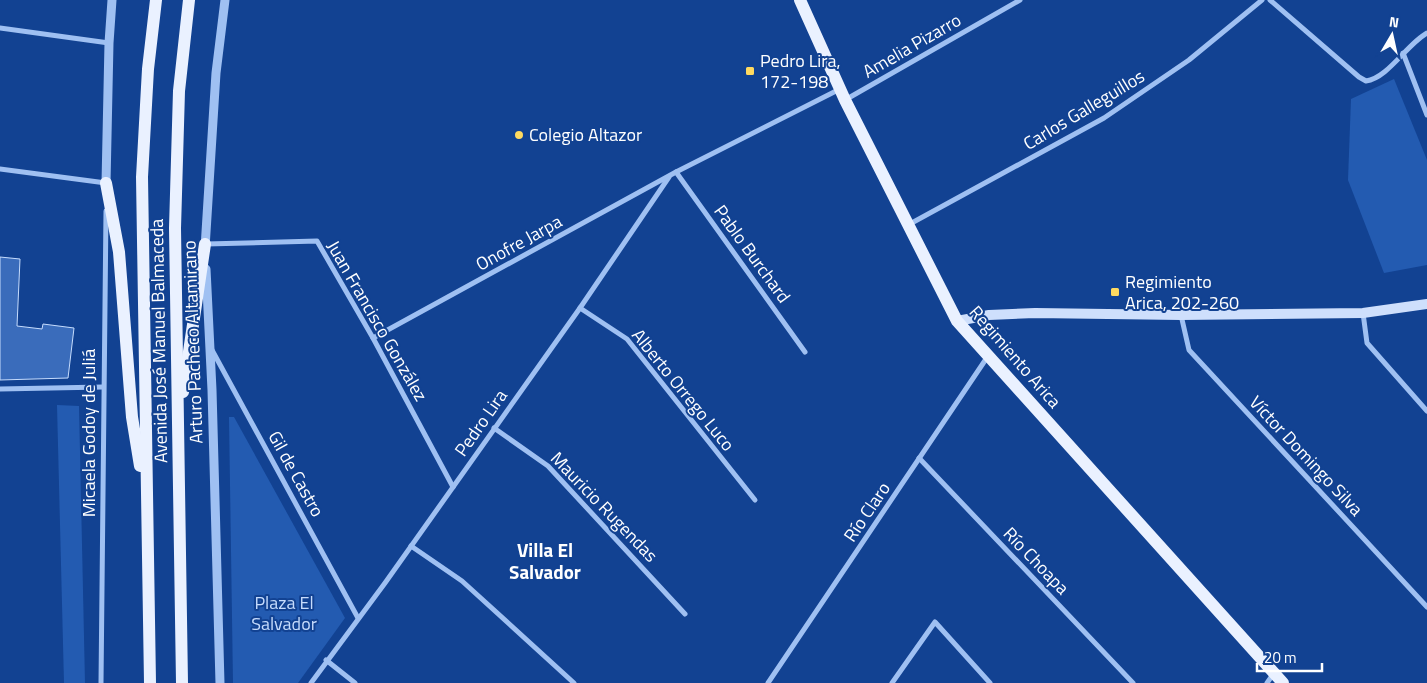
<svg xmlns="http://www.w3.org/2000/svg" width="1427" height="683" viewBox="0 0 1427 683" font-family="'Titillium Web',sans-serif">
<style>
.green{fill:#235bb1}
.building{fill:#3a6cbb;stroke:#c6dcfd}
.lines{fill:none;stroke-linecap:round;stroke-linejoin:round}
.minor{stroke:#9fc0f2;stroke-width:5}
.tertiary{stroke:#9fc0f2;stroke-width:9}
.secondary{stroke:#cedffc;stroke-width:10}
.primary{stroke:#eaf1ff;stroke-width:12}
.poi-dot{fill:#ffda60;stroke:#124292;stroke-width:2}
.labels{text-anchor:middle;stroke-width:4;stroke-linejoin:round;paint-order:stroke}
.street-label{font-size:18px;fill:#fff;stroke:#124292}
.poi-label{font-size:18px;fill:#fff;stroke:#124292;text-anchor:start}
.park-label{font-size:18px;fill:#c6dcfd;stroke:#124292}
.neighbourhood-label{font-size:19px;font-weight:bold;fill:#fff;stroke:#124292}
</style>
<rect width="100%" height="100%" fill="#124292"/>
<g class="green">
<polygon points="1394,79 1427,160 1427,265 1384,273 1348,180 1351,99"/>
<polygon points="57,405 79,406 85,683 64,683"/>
<polygon points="229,417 234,417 345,618 298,683 233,683"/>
</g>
<polygon class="building" points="0,257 20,259 17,326 42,329 43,324 74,328 68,378 0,380"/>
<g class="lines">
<g class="minor">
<path d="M1270 0 1359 77 1366 81C1388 78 1407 44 1427 33"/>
<polyline points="0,28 109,43"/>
<polyline points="1403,53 1427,115"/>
<polyline points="845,100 1020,0"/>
<polyline points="0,169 106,183"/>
<polyline points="676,172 805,352"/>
<polyline points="908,225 1104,118 1189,60 1262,0"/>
<polyline points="206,244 317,241 373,338 453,487"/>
<polyline points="580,308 627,339 755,500"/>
<polyline points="1363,313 1367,343 1427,411"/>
<polyline points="1181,315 1189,350 1427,607"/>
<polyline points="373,338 676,172 840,89"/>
<polyline points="212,350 358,618"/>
<polyline points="0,389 103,387"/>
<polyline points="494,428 548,466 685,614"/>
<polyline points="919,458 1133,683"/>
<polyline points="411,546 462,581 574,683"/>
<polyline points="326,660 355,683"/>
<polyline points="101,683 106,211"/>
<polyline points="311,683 385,583 580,308 669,177"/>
<polyline points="768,683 988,356"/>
<polyline points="892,683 935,622 990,683"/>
<polyline points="1267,683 1274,673"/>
</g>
<g class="tertiary">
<polyline points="106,183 109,43 112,0"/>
<polyline points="205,248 216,73 225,0"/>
<polyline points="206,269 212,390 220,683"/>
</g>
<polyline class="secondary" points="957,321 989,315 1035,313 1181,315 1363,313 1427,304"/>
<g class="primary">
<polyline points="800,0 845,100 957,321 1283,683"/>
<polyline points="106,183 119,252 132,417 140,466"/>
<polyline points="183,392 205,244"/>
<polyline points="150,683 142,177 148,69 156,0"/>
<polyline points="182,683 175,228 179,91 189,0"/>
</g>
</g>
<g class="poi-dot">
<rect x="745" y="66" width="10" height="10" rx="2.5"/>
<circle cx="519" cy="135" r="5"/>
<rect x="1110" y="287" width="10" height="10" rx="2.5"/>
</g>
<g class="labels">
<g class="street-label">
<text transform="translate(912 46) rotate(-30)" y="6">Amelia Pizarro</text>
<text transform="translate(1084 110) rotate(-31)" y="6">Carlos Galleguillos</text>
<text transform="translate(519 243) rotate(-29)" y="6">Onofre Jarpa</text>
<text transform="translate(752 254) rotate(54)" y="6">Pablo Burchard</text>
<text transform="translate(377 321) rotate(60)" y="6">Juan Francisco González</text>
<text transform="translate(159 341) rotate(-91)" y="6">Avenida José Manuel Balmaceda</text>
<text transform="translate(193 342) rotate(-92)" y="6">Arturo Pacheco Altamirano</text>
<text transform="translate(1015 357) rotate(49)" y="6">Regimiento Arica</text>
<text transform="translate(683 390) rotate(51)" y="6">Alberto Orrego Luco</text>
<text transform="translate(481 423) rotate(-55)" y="6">Pedro Lira</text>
<text transform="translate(89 433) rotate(-90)" y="6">Micaela Godoy de Juliá</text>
<text transform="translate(1306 456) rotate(47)" y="6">Víctor Domingo Silva</text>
<text transform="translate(296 474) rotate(61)" y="6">Gil de Castro</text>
<text transform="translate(604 507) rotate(46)" y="6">Mauricio Rugendas</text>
<text transform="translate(867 512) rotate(-56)" y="6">Río Claro</text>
<text transform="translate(1036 561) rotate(46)" y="6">Río Choapa</text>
</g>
<g class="poi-label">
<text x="760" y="67">Pedro Lira,<tspan x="760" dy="21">172-198</tspan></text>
<text x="529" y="141">Colegio Altazor</text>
<text x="1125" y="288">Regimiento<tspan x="1125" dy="21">Arica, 202-260</tspan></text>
</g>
<g class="park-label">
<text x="284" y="609">Plaza El<tspan x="284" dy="21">Salvador</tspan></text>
</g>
<g class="neighbourhood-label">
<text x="545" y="557">Villa El<tspan x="545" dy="22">Salvador</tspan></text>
</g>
</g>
<g transform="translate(1392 35) rotate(9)" stroke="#124292" stroke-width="4" paint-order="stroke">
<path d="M0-4L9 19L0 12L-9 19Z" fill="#ffffff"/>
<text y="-8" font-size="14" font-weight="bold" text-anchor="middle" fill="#ffffff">N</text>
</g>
<path d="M1257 663v8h65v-8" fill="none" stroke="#ffffff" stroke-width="2.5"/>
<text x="1264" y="663" font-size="15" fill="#ffffff" stroke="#124292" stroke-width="4" paint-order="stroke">20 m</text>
</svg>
